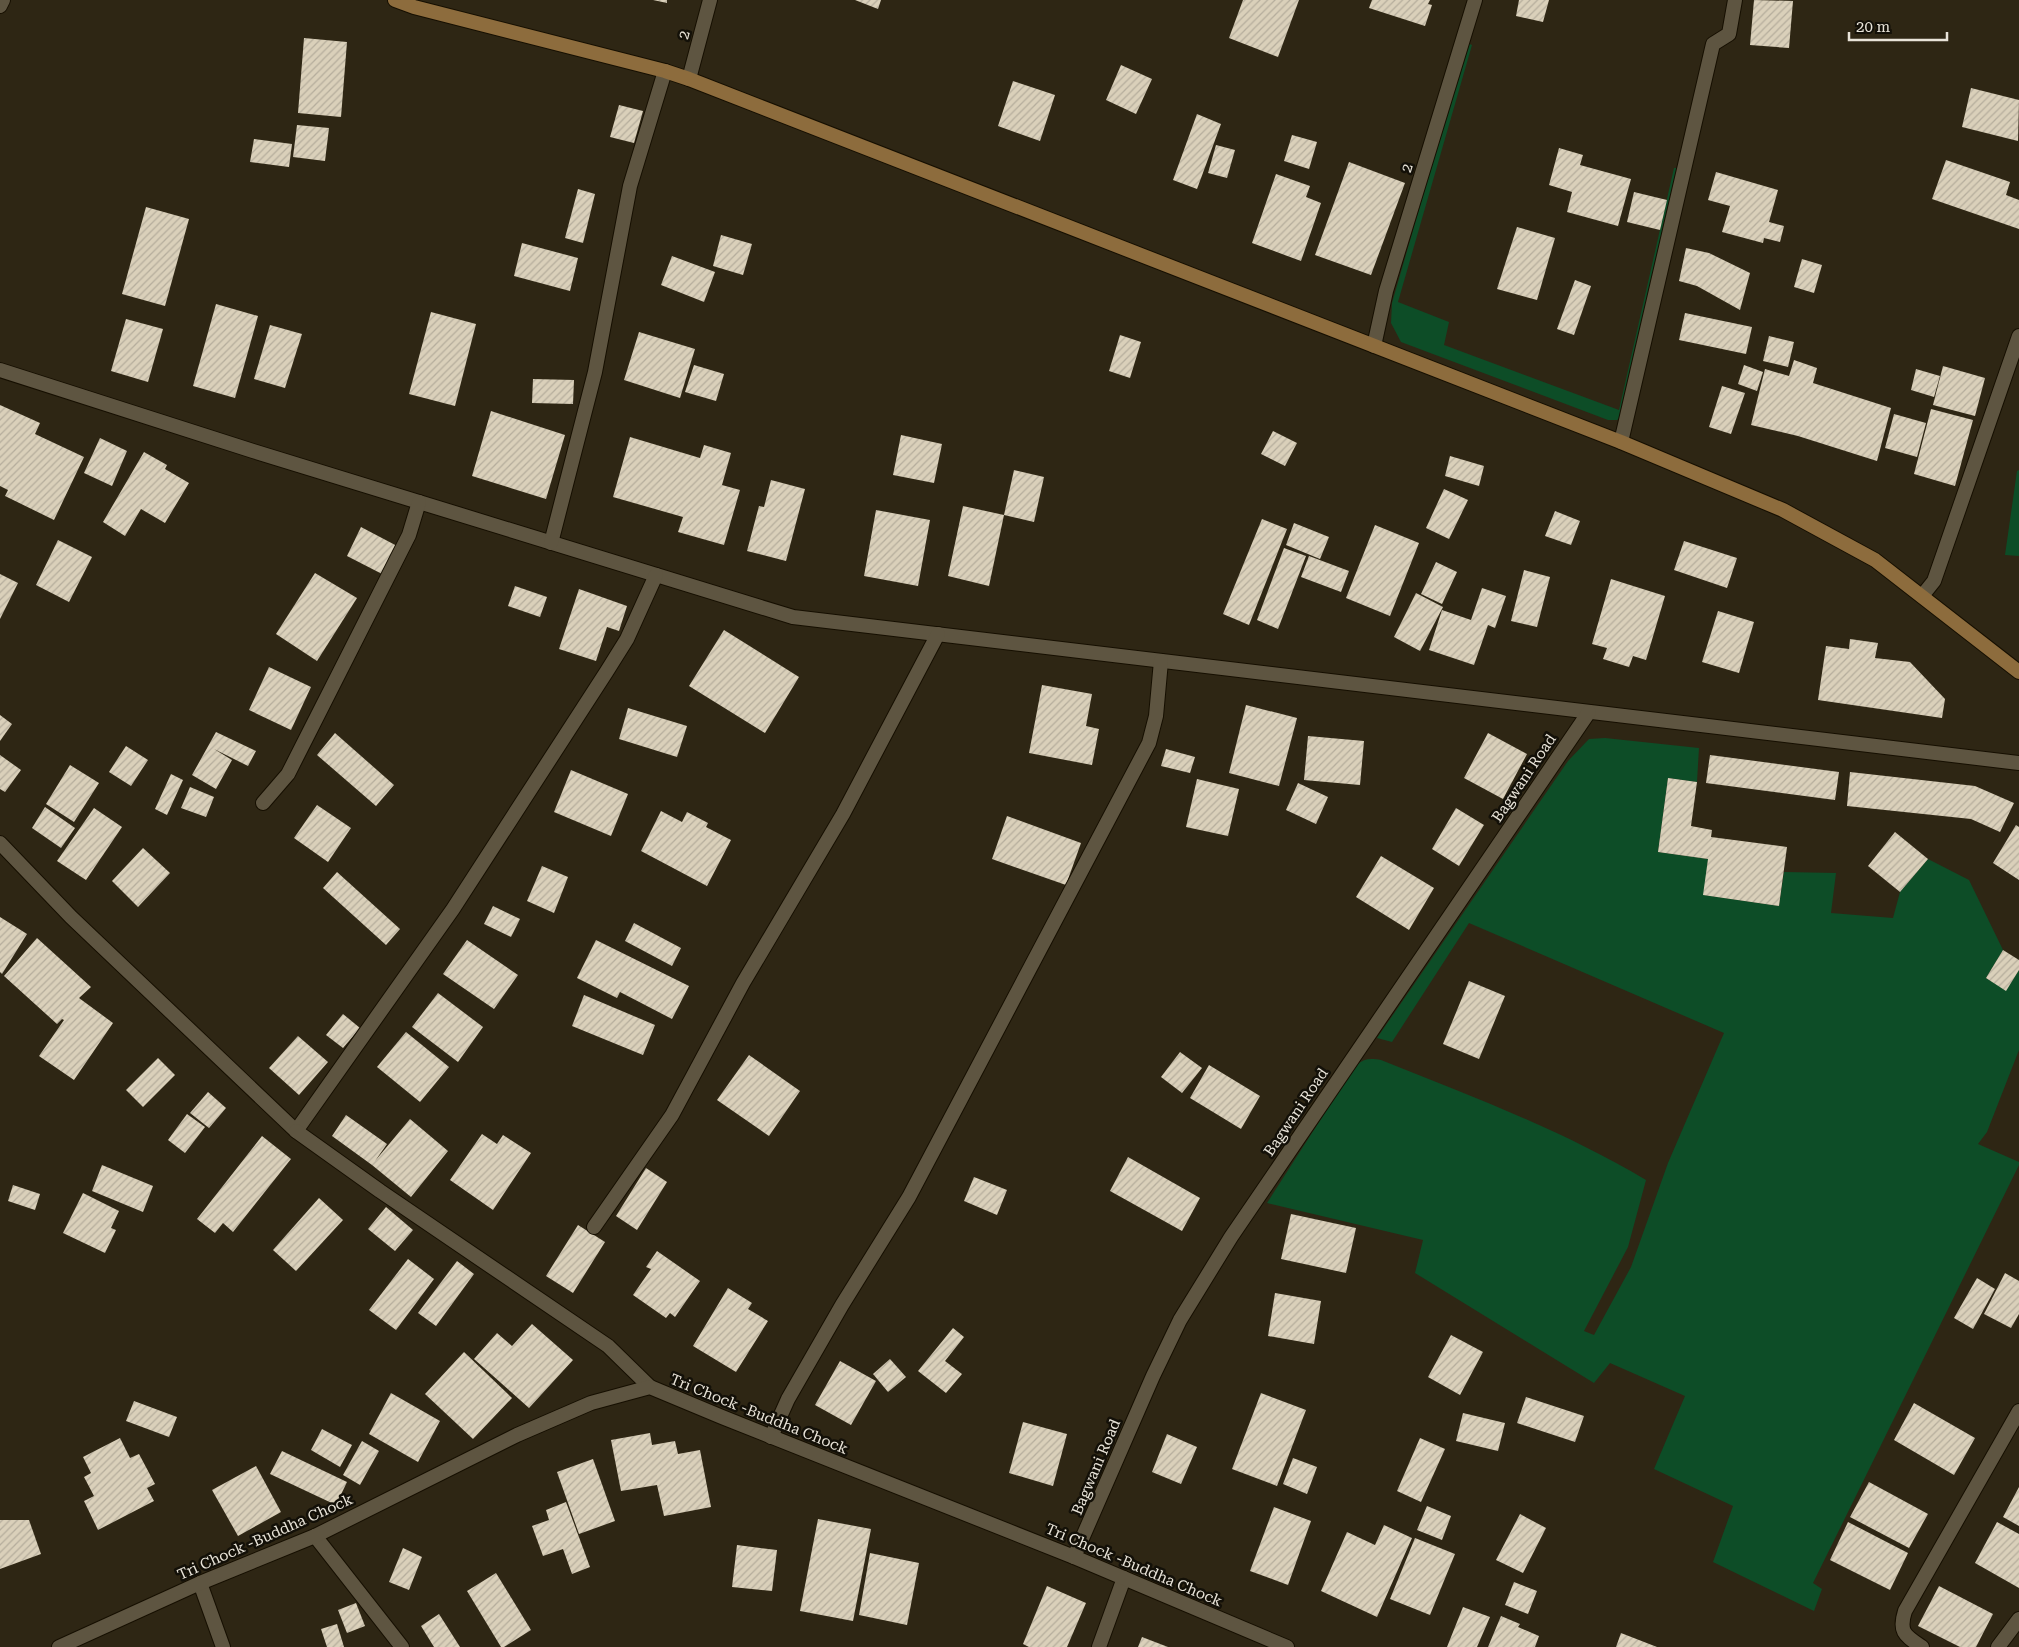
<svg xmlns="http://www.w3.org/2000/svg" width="2019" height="1647" viewBox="0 0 2019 1647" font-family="'Roboto Serif',serif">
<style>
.green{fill:#0d4d27}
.building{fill:url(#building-hatch)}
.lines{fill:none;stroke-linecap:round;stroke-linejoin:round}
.minor-casing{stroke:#160f01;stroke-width:16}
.tertiary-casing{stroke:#160f01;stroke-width:16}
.secondary-casing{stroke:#160f01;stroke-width:16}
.minor{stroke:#5e5541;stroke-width:14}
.tertiary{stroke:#5e5541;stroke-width:14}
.secondary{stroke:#8d6c3d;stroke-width:14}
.labels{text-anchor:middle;stroke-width:5;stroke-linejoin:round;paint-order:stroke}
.street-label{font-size:15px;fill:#e9e4d9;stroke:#131008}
</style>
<defs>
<pattern id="building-hatch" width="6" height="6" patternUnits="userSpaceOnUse" patternTransform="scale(1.25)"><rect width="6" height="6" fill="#dad0ba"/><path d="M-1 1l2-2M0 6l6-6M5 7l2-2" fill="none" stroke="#b5ad9c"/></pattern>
</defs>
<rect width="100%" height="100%" fill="#2e2614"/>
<g class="green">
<polygon points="1467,43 1472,45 1398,302 1449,322 1444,345 1619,410 1674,168 1677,168 1625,413 1617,420 1608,420 1401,342 1391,323 1392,303"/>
<polygon points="2019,470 2019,556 2005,555 2017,471"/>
<path d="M1605 738 1699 748 1697 782 1668 778 1658 852 1708 859 1704 895 1779 906 1784 872 1836 873 1831 913 1893 918 1900 892 1928 859 1969 880 2003 950 1986 978 2006 990 2019 970V1050L1987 1132 1978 1144 2019 1162V1165L1813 1583 1822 1589 1814 1611 1713 1562 1733 1506 1654 1469 1685 1396 1610 1363 1594 1383 1415 1273 1423 1240 1267 1203 1346 1080C1357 1064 1360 1056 1381 1060 1471 1096 1562 1130 1646 1180L1628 1247 1584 1331 1594 1335 1631 1267 1668 1163 1724 1033 1469 923 1392 1042 1377 1038 1568 761 1589 739Z"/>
</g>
<g class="building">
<polygon points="653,0 667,0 667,3"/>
<polygon points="855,0 881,0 878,9"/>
<polygon points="1243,0 1299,0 1278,57 1229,38"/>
<polygon points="1372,0 1430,0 1428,4 1432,5 1425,26 1369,8"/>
<polygon points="1519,0 1549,0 1543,22 1516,16"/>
<polygon points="1754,0 1793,1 1789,48 1750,45"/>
<polygon points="304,38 347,42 341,117 298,113"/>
<polygon points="1121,65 1152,79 1136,114 1106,100"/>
<polygon points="1013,81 1055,95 1040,141 998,126"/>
<polygon points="1971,88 2019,100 2018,141 1962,127"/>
<polygon points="619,105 643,111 634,143 610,137"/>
<polygon points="1197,114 1221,124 1197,189 1173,180"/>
<polygon points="297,125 329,128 325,161 293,157"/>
<polygon points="1292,135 1317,142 1309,169 1284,161"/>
<polygon points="254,139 292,144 289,167 250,162"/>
<polygon points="1216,145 1235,150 1227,178 1208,173"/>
<polygon points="1559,148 1583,155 1580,165 1631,179 1618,226 1567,212 1572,192 1549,185"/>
<polygon points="1946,160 2010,182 2006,195 2019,200 2019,229 1932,199"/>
<polygon points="1349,162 1405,183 1371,275 1315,255"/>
<polygon points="1716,172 1778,190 1769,222 1784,226 1780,242 1764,238 1763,243 1722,232 1730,206 1708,200"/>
<polygon points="1276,174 1310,186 1306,197 1321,203 1301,261 1252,243"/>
<polygon points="578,189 595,194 583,243 565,238"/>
<polygon points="1634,192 1667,200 1660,230 1627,222"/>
<polygon points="146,207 189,219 165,306 122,294"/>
<polygon points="1517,227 1555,238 1537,300 1497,289"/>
<polygon points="721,235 752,244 743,275 713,266"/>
<polygon points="522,243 578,258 570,291 514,276"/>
<polygon points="1686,248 1709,253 1750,273 1740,310 1697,286 1679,281"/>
<polygon points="672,256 715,272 704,302 661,285"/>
<polygon points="1802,259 1822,265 1814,293 1794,287"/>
<polygon points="1575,280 1591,286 1574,335 1557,329"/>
<polygon points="216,304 258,316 235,398 193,386"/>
<polygon points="431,312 476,324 455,406 409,394"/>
<polygon points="1685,313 1752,327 1746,354 1679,340"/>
<polygon points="126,319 163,329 148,382 111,371"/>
<polygon points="270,325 302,334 285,388 254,379"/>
<polygon points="639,332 695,349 680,398 624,380"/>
<polygon points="1120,335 1141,342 1130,378 1109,371"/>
<polygon points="1769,336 1794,342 1788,367 1763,361"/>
<polygon points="1794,360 1817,368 1813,383 1891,408 1877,461 1798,436 1751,425 1765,369 1789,376"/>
<polygon points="694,365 724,374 716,401 685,392"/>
<polygon points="1744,365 1763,372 1757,391 1738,384"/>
<polygon points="1943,366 1985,378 1975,416 1933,405"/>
<polygon points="1916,369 1940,376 1934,397 1911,390"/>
<polygon points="533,379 574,380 573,404 532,403"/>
<polygon points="1722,386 1745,393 1731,434 1709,427"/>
<polygon points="0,405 40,423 35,434 84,457 54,520 5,496 8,490 0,486"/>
<polygon points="1931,409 1973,420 1955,486 1914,474"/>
<polygon points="491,411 565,435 546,499 472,476"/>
<polygon points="1894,414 1926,423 1917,457 1885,448"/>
<polygon points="1273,431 1297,443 1285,466 1261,454"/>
<polygon points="901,435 942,444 934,483 893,475"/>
<polygon points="630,437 700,458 704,445 731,453 722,485 740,490 724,545 678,532 683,517 613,497"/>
<polygon points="100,438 127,451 112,486 84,473"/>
<polygon points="144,452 167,465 165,469 189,483 165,523 141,509 125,536 103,522"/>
<polygon points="1450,456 1484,466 1479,486 1445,476"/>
<polygon points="1014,470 1044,477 1034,522 1004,515"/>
<polygon points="771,480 805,489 786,561 747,551 759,506 764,507"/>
<polygon points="1444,489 1468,500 1449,539 1426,528"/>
<polygon points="963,506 1004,515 989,586 948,576"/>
<polygon points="876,510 930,520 918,586 864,576"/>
<polygon points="1555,511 1580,521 1571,545 1545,536"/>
<polygon points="1262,519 1287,529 1249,625 1223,614"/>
<polygon points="1294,523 1329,537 1320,559 1286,545"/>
<polygon points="1375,525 1419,543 1390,616 1346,598"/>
<polygon points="361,527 399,547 384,575 347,556"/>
<polygon points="58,540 92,557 69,602 36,585"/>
<polygon points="1684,541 1737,558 1727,588 1674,570"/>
<polygon points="1284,548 1306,556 1278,629 1257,620"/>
<polygon points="1309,556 1349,571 1341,592 1301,577"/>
<polygon points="1436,562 1457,572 1442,604 1421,594"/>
<polygon points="1524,570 1550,577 1537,627 1511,621"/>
<polygon points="315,573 357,598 317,661 276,634"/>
<polygon points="0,574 18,583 0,619"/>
<polygon points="1611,579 1665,596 1646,660 1633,656 1629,667 1603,659 1607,648 1592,644"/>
<polygon points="515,586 547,597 540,617 508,606"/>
<polygon points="1482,588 1506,596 1495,628 1488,625 1474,665 1429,650 1442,610 1471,620"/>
<polygon points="579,589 627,606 619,631 607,627 596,661 559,649"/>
<polygon points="1416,593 1443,607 1420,651 1394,637"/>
<polygon points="1718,611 1754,622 1739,673 1702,662"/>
<polygon points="724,630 799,677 765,733 689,686"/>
<polygon points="1850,639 1878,643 1875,658 1910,662 1945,699 1942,718 1818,700 1826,646 1849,649"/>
<polygon points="269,667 311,687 291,730 249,710"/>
<polygon points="1042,685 1092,694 1086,726 1099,729 1092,765 1029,753"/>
<polygon points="1246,705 1297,718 1279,786 1229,773"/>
<polygon points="628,708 687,726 677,757 619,739"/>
<polygon points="0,715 12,724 0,741"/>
<polygon points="216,732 256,751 248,766 214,749 232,760 216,789 192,775"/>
<polygon points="335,733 394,785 376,806 317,755"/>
<polygon points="1488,733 1527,754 1503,799 1464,778"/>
<polygon points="1308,736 1364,741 1360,785 1304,780"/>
<polygon points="126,746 148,760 131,786 109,772"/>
<polygon points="1166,749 1195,757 1190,773 1161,766"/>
<polygon points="0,755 21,770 5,792 0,789"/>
<polygon points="1710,755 1839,772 1835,800 1706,783"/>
<polygon points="70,765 99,783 74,822 46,804"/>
<polygon points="571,770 628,794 611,836 554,812"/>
<polygon points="1850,772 1975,786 2014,803 2000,832 1971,819 1847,806"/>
<polygon points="171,774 183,780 167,815 155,809"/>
<polygon points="1668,778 1697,782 1691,826 1712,830 1711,837 1787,847 1779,906 1703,895 1708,859 1658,852"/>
<polygon points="1197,779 1239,789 1228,836 1186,827"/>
<polygon points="1298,783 1328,797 1316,824 1286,810"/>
<polygon points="190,787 214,797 206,817 181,808"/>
<polygon points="317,805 351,828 328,862 294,838"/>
<polygon points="45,807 75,828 61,848 32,828"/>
<polygon points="94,808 122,827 86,880 57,861"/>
<polygon points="1456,808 1484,825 1459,866 1432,849"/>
<polygon points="661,811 682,822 687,812 708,823 706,827 731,840 707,886 641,851"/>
<polygon points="1007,816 1081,843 1066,885 992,859"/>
<polygon points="2016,825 2019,827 2019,880 1993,863"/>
<polygon points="1895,832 1928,859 1900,892 1868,866"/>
<polygon points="143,848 170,873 138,907 112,881"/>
<polygon points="1381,856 1434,888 1409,930 1356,897"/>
<polygon points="542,866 568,877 554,913 527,901"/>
<polygon points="337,872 400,929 386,945 323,888"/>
<polygon points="493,906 520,919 511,937 484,924"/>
<polygon points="0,917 27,934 2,974 0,972"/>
<polygon points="634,923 681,948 672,966 625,941"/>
<polygon points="37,938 91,987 79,998 113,1023 74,1080 39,1056 64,1020 62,1019 57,1024 4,976"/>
<polygon points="467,940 518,975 494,1009 443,974"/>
<polygon points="596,940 689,986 672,1019 620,992 617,998 577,978"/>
<polygon points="2003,950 2019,960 2019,970 2006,991 1986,978"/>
<polygon points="1469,981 1505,996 1479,1059 1443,1044"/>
<polygon points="438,993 483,1027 458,1062 412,1027"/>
<polygon points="584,995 655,1025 643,1055 572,1026"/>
<polygon points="343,1014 360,1028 343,1048 326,1035"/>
<polygon points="406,1032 449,1067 420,1102 377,1067"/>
<polygon points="298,1036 328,1062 299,1095 269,1068"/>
<polygon points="1180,1052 1202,1068 1182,1093 1161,1077"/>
<polygon points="749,1055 800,1091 769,1136 717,1100"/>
<polygon points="158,1058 175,1075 143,1107 126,1090"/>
<polygon points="1209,1065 1260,1096 1241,1129 1190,1098"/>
<polygon points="208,1092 226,1108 209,1128 190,1113"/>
<polygon points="187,1114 205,1127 185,1153 168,1140"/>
<polygon points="346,1115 387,1144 375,1161 410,1119 448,1151 411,1197 372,1165 332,1136"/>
<polygon points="482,1134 497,1144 503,1135 531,1153 493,1210 450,1180"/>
<polygon points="262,1136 291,1159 233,1232 223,1223 215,1233 197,1219"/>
<polygon points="1128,1157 1200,1198 1182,1231 1110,1191"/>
<polygon points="102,1165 153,1186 143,1212 92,1191"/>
<polygon points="646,1168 667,1182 637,1230 616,1216"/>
<polygon points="974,1177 1007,1190 997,1215 964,1201"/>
<polygon points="13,1185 40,1194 35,1210 8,1201"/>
<polygon points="83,1193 119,1211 111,1228 116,1230 105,1253 63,1233"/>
<polygon points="319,1198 343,1220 296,1271 273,1250"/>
<polygon points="386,1207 413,1230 395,1251 368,1229"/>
<polygon points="1291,1214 1356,1228 1346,1273 1281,1259"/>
<polygon points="578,1225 605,1242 573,1293 546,1276"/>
<polygon points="657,1251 700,1281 675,1317 670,1313 666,1318 633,1295 651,1269 646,1267"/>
<polygon points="408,1259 434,1279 396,1330 369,1310"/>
<polygon points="457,1261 474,1274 436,1326 418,1313"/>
<polygon points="2005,1273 2019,1281 2019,1314 2011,1328 1984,1314"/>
<polygon points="1977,1278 1995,1289 1973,1329 1954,1318"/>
<polygon points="728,1288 752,1303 748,1309 768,1321 736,1372 693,1346"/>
<polygon points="1275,1293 1321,1301 1314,1344 1268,1336"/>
<polygon points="532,1324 573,1360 529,1408 474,1359 497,1333 512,1346"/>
<polygon points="953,1328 964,1337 945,1361 962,1374 946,1393 918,1371"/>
<polygon points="1451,1335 1483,1352 1460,1395 1428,1377"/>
<polygon points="464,1352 512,1398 473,1439 425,1394"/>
<polygon points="890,1359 906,1377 888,1392 873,1374"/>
<polygon points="840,1361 876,1381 851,1425 815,1405"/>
<polygon points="391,1393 440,1421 418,1462 369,1434"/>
<polygon points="1261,1393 1306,1410 1277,1486 1232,1469"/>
<polygon points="1526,1397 1584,1416 1575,1442 1517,1423"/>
<polygon points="134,1401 177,1417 169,1437 126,1421"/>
<polygon points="1914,1403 1975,1438 1954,1475 1894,1440"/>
<polygon points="1463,1413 1505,1423 1498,1451 1456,1441"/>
<polygon points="1023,1422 1067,1434 1053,1486 1009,1473"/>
<polygon points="322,1429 352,1445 340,1467 311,1450"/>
<polygon points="650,1433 652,1445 675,1441 678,1454 700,1450 711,1507 664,1516 657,1485 621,1491 611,1440"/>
<polygon points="1167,1434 1197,1447 1181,1484 1152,1472"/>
<polygon points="120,1438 130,1458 139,1454 155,1484 147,1488 154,1501 98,1530 84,1501 94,1496 84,1477 91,1473 83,1457"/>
<polygon points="1420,1438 1445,1449 1421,1502 1397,1491"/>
<polygon points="362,1441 379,1451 360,1485 343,1475"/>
<polygon points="282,1451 347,1482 336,1505 270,1474"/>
<polygon points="1293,1458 1317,1467 1307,1494 1283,1484"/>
<polygon points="593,1459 615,1521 579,1534 557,1472"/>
<polygon points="256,1466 281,1512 238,1536 212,1490"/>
<polygon points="1869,1482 1928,1514 1909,1548 1850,1517"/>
<polygon points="2019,1487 2019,1526 2003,1517"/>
<polygon points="566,1502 590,1567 572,1574 563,1549 543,1556 532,1526 549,1520 546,1510"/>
<polygon points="1427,1506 1451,1516 1442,1540 1417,1530"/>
<polygon points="1274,1507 1311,1521 1288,1585 1250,1571"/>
<polygon points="1520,1514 1546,1528 1523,1573 1496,1560"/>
<polygon points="818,1519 871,1529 853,1621 800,1611"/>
<polygon points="0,1520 29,1520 41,1554 0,1569"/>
<polygon points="1848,1522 1908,1553 1890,1590 1830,1560"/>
<polygon points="1997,1522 2019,1534 2019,1588 1975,1563"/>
<polygon points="1384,1525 1412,1538 1377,1617 1321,1591 1347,1532 1375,1545"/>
<polygon points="1415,1538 1455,1554 1430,1615 1390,1599"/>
<polygon points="737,1545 777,1550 772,1591 732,1587"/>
<polygon points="403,1548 422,1557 409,1590 389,1582"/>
<polygon points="870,1553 919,1563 907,1625 859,1615"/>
<polygon points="496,1573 531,1630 504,1647 501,1647 467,1591"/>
<polygon points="1514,1582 1537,1591 1528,1614 1505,1605"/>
<polygon points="1047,1586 1086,1603 1067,1647 1029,1647 1023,1644"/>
<polygon points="1939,1586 1993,1614 1976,1647 1960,1647 1918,1626"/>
<polygon points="356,1603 365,1626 347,1633 338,1610"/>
<polygon points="1463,1607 1490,1617 1477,1647 1447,1647"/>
<polygon points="439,1614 460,1647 434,1647 421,1626"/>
<polygon points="1501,1616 1520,1624 1518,1627 1539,1636 1535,1647 1488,1647"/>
<polygon points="337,1624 344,1647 327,1647 321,1629"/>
<polygon points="1621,1633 1657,1647 1616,1647"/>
<polygon points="1142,1637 1168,1647 1138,1647"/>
</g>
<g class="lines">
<g class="minor-casing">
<g id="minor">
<polyline points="0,6 3,0"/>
<polyline points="689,79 710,0"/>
<polyline points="1374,346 1386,291 1475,0"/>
<polyline points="0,370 253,451 793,617 2019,763"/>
<polyline points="1621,442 1713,44 1729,34 1735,0"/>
<polyline points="551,543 595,372 630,186 665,71"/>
<polyline points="1922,596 1934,581 2019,336"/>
<polyline points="263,803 288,774 409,535 419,502"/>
<polyline points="0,843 71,917 296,1131 453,909 607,671 627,639 656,575"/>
<polyline points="296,1131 380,1191 608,1346 650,1387"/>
<polyline points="594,1227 672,1115 743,983 843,814 938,634"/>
<polyline points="771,1437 788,1399 842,1305 909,1197 1149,743 1156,716 1161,661"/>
<polyline points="315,1536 402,1647"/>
<polyline points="1074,1557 1153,1376 1180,1320 1231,1237 1589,712"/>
<polyline points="200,1583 223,1647"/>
<polyline points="1099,1647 1124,1578"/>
<path d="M1922 1647C1906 1636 1898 1633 1905 1611L2019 1411"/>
<polyline points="1998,1647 2019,1619"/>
</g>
</g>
<g class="tertiary-casing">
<polyline id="tertiary" points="59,1647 200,1583 315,1536 517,1435 591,1403 650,1387 722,1417 1074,1557 1287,1647"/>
</g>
<g class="secondary-casing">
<polyline id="secondary" points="395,0 414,7 665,71 689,79 1621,442 1783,510 1875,560 2019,672"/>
</g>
<use href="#minor" class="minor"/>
<use href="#tertiary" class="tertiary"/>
<use href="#secondary" class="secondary"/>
</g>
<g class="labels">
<g class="street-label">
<text transform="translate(684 35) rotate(-75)" y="5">2</text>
<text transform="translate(1407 168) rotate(-73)" y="5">2</text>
<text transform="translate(1524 778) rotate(-56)" y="5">Bagwani Road</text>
<text transform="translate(1296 1112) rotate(-56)" y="5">Bagwani Road</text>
<text transform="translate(759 1414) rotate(22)" y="5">Tri Chock -Buddha Chock</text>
<text transform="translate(1096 1467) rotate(-67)" y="5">Bagwani Road</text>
<text transform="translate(265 1537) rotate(-24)" y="5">Tri Chock -Buddha Chock</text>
<text transform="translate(1134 1565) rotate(23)" y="5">Tri Chock -Buddha Chock</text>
</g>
</g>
<path d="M1849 32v8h98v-8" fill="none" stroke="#e9e4d9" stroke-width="2.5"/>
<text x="1856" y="32" font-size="15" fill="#e9e4d9" stroke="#131008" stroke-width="4" paint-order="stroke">20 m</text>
</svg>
